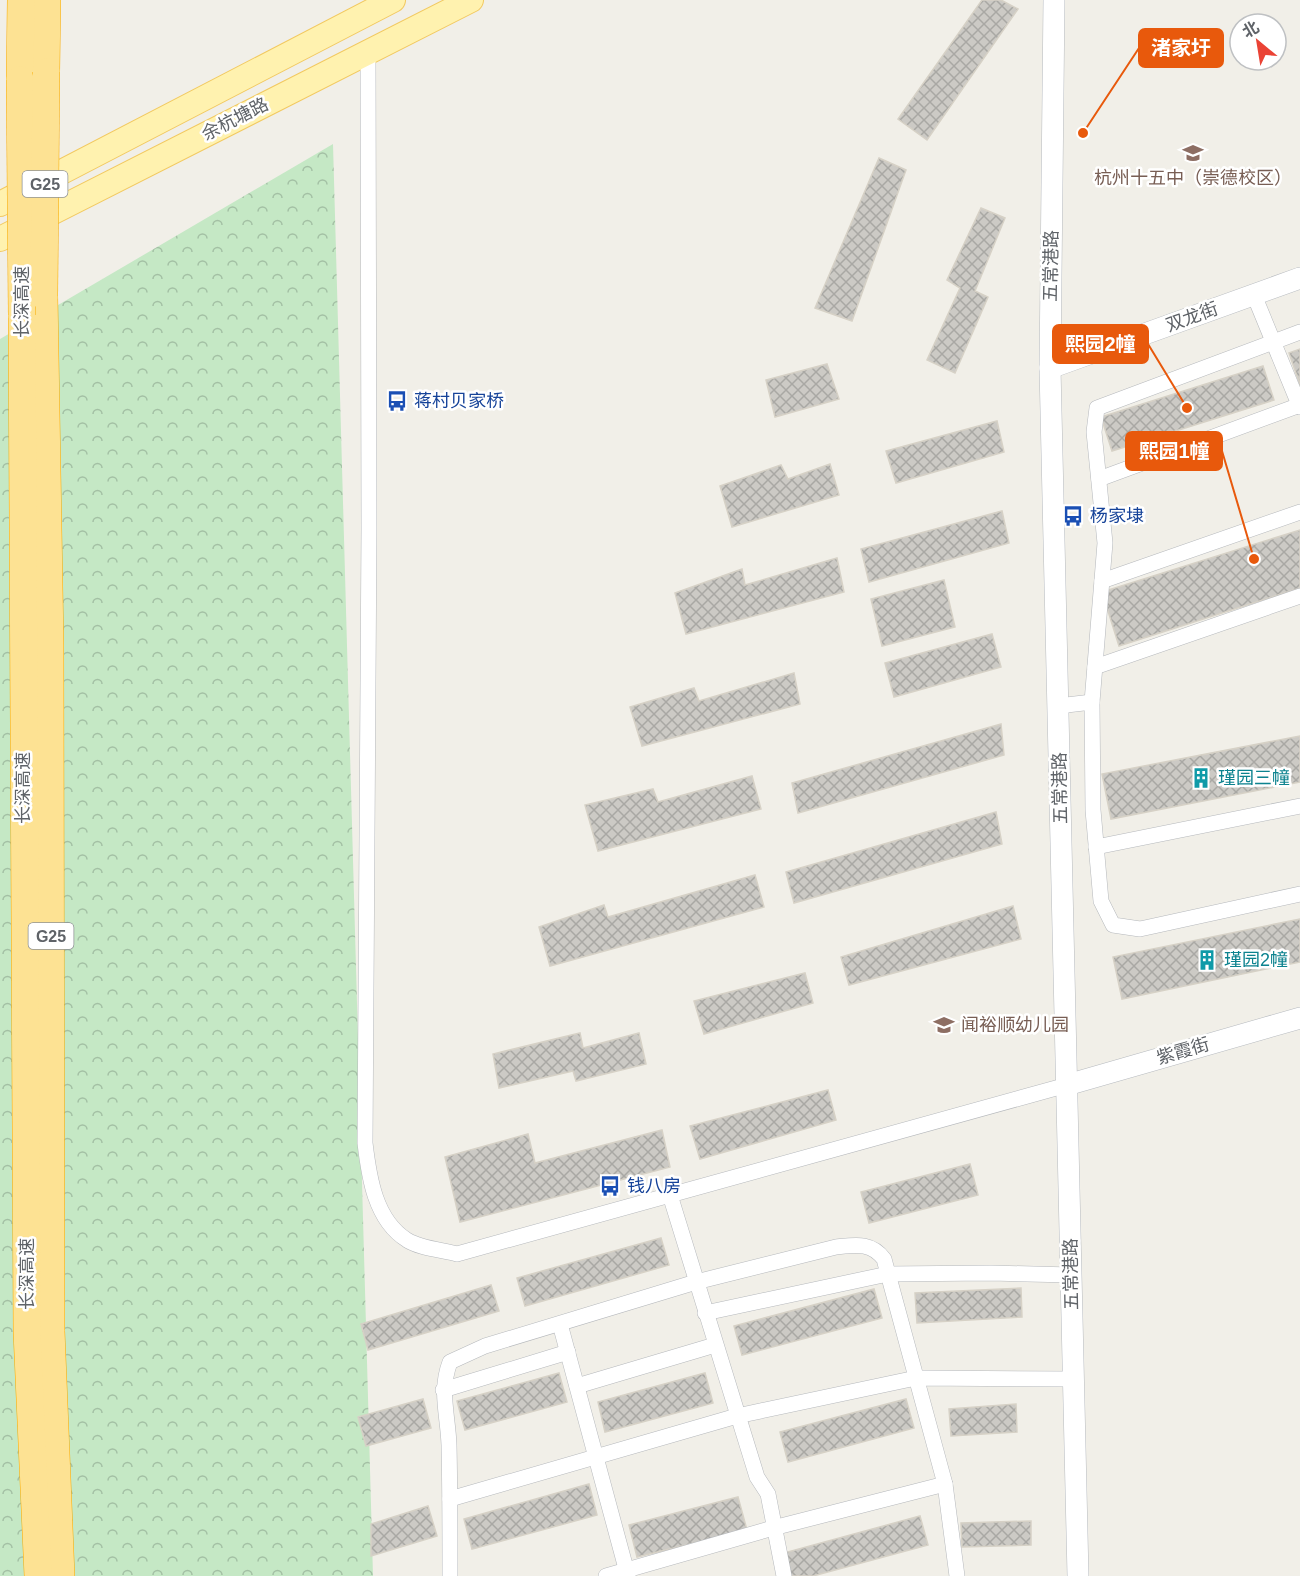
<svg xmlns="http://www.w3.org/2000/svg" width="1300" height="1576" viewBox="0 0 1300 1576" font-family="Arial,'Noto Sans SC',sans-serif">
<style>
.forest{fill:url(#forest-crowns)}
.building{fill:url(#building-cross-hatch);stroke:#d6d1c6;stroke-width:1.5}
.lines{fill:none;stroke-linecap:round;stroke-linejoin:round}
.street-casing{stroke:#b5b8bc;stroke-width:16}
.secondary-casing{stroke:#b6babf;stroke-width:22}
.primary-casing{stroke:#f2c960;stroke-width:26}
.highway-casing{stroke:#f9ab00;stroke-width:28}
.street{stroke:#fff;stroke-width:15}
.secondary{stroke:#fff;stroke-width:21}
.primary{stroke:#fff2af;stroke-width:24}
.highway{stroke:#fde293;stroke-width:27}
.highway-bridge-casing{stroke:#f9ab00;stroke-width:28;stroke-linecap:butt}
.highway-bridge{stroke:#fde293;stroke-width:27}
.labels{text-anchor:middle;stroke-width:5;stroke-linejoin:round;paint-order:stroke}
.shield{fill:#fff;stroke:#8f9295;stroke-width:1.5}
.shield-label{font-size:16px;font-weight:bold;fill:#5f6368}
.street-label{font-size:18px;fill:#5f6368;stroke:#fff}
.education-label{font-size:18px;fill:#785e54;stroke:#fff}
.transit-label{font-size:18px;fill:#164399;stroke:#fff;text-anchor:start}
.culture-label{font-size:18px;fill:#0d838f;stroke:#fff;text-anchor:start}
.leader{fill:none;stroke:#e8590c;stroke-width:2}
.callout-dot{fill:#e8590c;stroke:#fff;stroke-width:2}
.callout{fill:#e8590c;stroke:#e8590c;stroke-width:2}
.callout-label{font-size:20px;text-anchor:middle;font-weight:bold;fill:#fff}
</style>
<defs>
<pattern id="forest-crowns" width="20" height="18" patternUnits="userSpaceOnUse" patternTransform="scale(1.5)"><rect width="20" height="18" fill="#c5e8c5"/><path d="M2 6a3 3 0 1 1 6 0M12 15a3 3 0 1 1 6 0" fill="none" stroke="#a3c0a4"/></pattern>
<pattern id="building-cross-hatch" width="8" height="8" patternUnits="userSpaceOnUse" patternTransform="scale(1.5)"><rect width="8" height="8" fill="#cccac5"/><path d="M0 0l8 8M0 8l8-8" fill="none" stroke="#a9a8a4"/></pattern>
</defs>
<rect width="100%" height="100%" fill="#f1efe8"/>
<polygon class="forest" points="333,144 373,1576 0,1576 0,339"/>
<g class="building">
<polygon points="982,0 1001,0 1018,9 927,140 898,119"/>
<polygon points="879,158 906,170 852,321 815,308"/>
<polygon points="981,208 1005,218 975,291 988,297 955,373 927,360 960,288 947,280"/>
<polygon points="1300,349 1300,385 1289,353"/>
<polygon points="827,364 839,399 775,417 766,380"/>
<polygon points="1263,366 1274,400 1112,451 1101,417"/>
<polygon points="997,421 1004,452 896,483 886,451"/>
<polygon points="830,464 839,495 732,527 720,486 781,465 788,479"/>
<polygon points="1002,511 1009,543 869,582 861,549"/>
<polygon points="1300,530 1300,588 1119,646 1102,592"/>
<polygon points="837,558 844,592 686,634 675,593 742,569 745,585"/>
<polygon points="944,580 955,627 882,646 871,599"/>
<polygon points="992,634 1001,667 894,697 885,663"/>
<polygon points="794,673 800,704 642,746 630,707 694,688 699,701"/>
<polygon points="1001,724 1004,755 798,813 792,783"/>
<polygon points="1300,736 1300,782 1111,819 1102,774"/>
<polygon points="752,776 761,809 598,851 585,805 653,789 658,802"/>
<polygon points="996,812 1002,844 794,903 786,872"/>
<polygon points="755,875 764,907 550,966 539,927 604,905 608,917"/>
<polygon points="1013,906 1021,939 849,985 841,957"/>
<polygon points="1300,919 1300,962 1122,999 1113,957"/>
<polygon points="805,973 813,1003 704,1034 694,1001"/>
<polygon points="580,1033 583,1048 639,1033 646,1064 576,1081 573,1071 499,1088 493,1054"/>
<polygon points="828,1090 836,1120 700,1159 690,1126"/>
<polygon points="662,1130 670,1167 460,1222 445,1157 528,1134 535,1163"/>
<polygon points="970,1164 978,1195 869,1223 861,1192"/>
<polygon points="661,1238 669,1265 525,1306 517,1278"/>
<polygon points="491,1285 499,1311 368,1350 361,1324"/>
<polygon points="1021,1288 1022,1317 917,1323 915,1293"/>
<polygon points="874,1289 882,1318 742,1355 734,1326"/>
<polygon points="559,1373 567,1402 465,1430 457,1401"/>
<polygon points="705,1373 713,1403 605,1432 598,1402"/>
<polygon points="423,1399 431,1428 366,1446 358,1417"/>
<polygon points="906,1399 914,1428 788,1462 780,1432"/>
<polygon points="1016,1404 1017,1432 951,1436 949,1409"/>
<polygon points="589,1484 597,1515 472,1549 464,1519"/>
<polygon points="738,1497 747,1530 637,1557 629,1525"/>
<polygon points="428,1506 437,1536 371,1556 371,1524"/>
<polygon points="920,1516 928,1545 813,1576 790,1576 784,1553"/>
<polygon points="1031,1521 1031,1545 962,1547 961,1523"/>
</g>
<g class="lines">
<g class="street-casing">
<g id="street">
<path d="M368 51 369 529 365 1143C369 1177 375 1220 407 1240 419 1248 442 1250 457 1254L1067 1085"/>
<polyline points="1254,295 1300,407"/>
<polyline points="1300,332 1097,408 1094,432 1105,543 1092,702 1093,810 1101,901 1113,925 1140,929 1300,894"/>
<polyline points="1099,479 1300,405"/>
<polyline points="1102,581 1300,512"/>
<polyline points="1095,667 1300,596"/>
<polyline points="1058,706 1092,702"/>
<polyline points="1096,847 1300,806"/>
<polyline points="670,1195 757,1477 768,1494 784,1576"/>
<polyline points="705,1313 888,1274 991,1273 1071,1275"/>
<polyline points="560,1324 628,1576"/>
<polyline points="577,1386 715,1345"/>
<polyline points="443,1390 568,1352"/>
<polyline points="450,1499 737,1416 916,1378 1073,1379"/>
<path d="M450 1576C450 1532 450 1489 449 1445 448 1415 439 1391 450 1362L485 1346 696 1282 836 1247C856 1245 871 1242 884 1259L945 1484 957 1576"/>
<polyline points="606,1576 773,1528 945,1484"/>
</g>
</g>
<g class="secondary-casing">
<g id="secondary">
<polyline points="1054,0 1050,368 1078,1576"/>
<polyline points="1050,368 1300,278"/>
<polyline points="1067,1085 1300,1018"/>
</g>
</g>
<g class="primary-casing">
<g id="primary">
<polyline points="0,204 393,0"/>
<polyline points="0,239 471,0"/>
</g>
</g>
<g class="highway-casing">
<g id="highway">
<polyline points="46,72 47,0"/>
<polyline points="20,80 21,0"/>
<polyline points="44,296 50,644 51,1331 61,1576"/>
<polyline points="22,315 27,1332 38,1576"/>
</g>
</g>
<use href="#street" class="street"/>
<use href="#secondary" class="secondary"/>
<use href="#primary" class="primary"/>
<use href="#highway" class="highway"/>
<g class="highway-bridge-casing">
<g id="highway-bridge">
<polyline points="20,80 22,315"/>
<polyline points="44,296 46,72"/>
</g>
</g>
<use href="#highway-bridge" class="highway-bridge"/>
</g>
<defs>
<g id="school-bare" transform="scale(1.62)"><path d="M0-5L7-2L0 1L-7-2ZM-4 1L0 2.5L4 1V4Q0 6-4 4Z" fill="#8d6e63" stroke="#fff" stroke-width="2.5" paint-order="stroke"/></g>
<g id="bus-bare" transform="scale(1.62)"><path d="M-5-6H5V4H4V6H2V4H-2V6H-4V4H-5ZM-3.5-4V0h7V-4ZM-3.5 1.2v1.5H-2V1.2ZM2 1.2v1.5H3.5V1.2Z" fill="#1a4fb4" stroke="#fff" stroke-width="2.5" paint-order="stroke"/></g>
<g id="building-bare" transform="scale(1.62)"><path d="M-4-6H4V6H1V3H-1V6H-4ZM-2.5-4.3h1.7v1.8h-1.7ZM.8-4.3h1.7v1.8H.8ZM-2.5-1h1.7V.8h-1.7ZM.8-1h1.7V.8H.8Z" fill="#0f9aa8" stroke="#fff" stroke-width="2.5" paint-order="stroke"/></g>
</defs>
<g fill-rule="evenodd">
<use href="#school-bare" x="1193" y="153"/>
<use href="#bus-bare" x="397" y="401"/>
<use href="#bus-bare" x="1073" y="516"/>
<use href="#building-bare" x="1201" y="778"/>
<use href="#building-bare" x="1207" y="960"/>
<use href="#school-bare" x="944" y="1025"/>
<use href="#bus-bare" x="610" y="1186"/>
</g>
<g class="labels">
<g class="shield">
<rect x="22.5" y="171" width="45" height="26" rx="4.5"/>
<rect x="28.5" y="923" width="45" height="26" rx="4.5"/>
</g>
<g class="shield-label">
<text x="45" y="190">G25</text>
<text x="51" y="942">G25</text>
</g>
<g class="street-label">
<text transform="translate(235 119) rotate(-27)" y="6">余杭塘路</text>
<text transform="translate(1051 266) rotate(-89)" y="6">五常港路</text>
<text transform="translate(22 302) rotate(-90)" y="6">长深高速</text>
<text transform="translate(1192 317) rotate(-20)" y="6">双龙街</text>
<text transform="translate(23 788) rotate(-90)" y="6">长深高速</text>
<text transform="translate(1060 788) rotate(-91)" y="6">五常港路</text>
<text transform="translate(1183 1051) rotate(-16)" y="6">紫霞街</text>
<text transform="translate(27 1274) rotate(-90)" y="6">长深高速</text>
<text transform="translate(1071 1274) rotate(-91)" y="6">五常港路</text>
</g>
<g class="education-label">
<text x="1193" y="184">杭州十五中（崇德校区）</text>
<text x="961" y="1031" text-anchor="start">闻裕顺幼儿园</text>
</g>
<g class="transit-label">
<text x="414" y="407">蒋村贝家桥</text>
<text x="1090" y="522">杨家埭</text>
<text x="627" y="1192">钱八房</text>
</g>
<g class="culture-label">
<text x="1218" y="784">瑾园三幢</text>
<text x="1224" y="966">瑾园2幢</text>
</g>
</g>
<path class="leader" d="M1083 133L1139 48M1187 408L1148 344M1254 559L1222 451"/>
<g class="callout-dot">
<circle cx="1083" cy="133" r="6"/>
<circle cx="1187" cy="408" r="6"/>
<circle cx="1254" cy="559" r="6"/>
</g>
<g class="callout">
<rect x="1139" y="29" width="84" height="38" rx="6"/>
<rect x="1053" y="325" width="95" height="38" rx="6"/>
<rect x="1126" y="432" width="96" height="38" rx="6"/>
</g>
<g class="callout-label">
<text x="1181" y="55">渚家圩</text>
<text x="1100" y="351">熙园2幢</text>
<text x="1174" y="458">熙园1幢</text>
</g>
<g transform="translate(1258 42) rotate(330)"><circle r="28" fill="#ffffff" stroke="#bfc1c3" stroke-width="1.5"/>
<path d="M0-4.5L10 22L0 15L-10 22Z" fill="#ea4335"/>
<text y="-9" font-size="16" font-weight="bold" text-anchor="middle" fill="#5f6368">北</text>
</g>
</svg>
